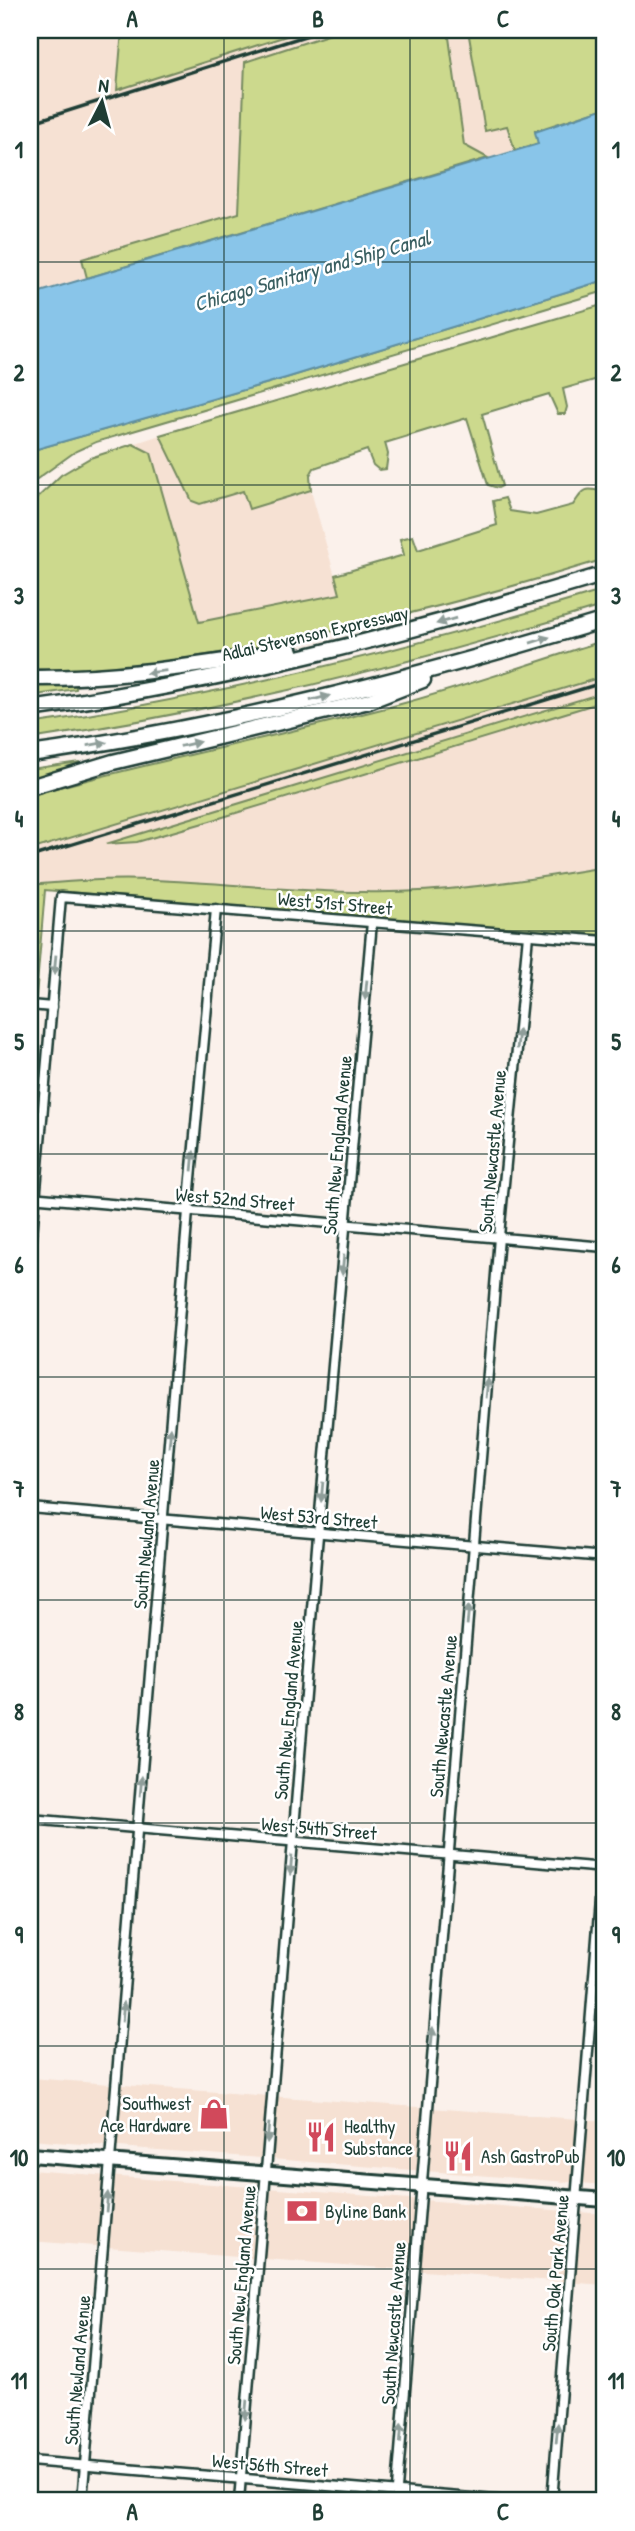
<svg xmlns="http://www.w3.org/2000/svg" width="635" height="2531" viewBox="0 0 635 2531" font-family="'Patrick Hand',sans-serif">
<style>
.built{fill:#f6e1d3}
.green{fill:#ccd98d;stroke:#768b60;stroke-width:2}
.water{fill:#89c5e9;stroke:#5f8fa1;stroke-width:2}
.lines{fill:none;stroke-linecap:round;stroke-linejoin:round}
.street-casing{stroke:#1f3d34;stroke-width:13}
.secondary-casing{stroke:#1f3d34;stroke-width:18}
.highway-casing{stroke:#1f3d34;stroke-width:19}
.street{stroke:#fff;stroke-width:8}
.secondary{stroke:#fff;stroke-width:12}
.highway{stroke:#fff;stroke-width:14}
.rail{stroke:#1f3d34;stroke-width:3.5}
.oneway{fill:#8f9e9a}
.grid{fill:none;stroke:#1f3d34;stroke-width:2;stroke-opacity:0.55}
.labels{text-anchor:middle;stroke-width:5;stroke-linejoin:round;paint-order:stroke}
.street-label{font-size:19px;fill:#1f3d34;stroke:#fff}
.poi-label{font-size:19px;fill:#1f3d34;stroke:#fff;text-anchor:start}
.water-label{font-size:21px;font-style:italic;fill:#3a5f61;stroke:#fff}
.neatline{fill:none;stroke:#1f3d34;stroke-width:2.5}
.grid-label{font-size:23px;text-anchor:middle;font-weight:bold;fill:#1f3d34}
</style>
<rect width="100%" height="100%" fill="#fbf1eb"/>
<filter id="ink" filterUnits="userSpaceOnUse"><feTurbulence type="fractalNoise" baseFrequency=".0143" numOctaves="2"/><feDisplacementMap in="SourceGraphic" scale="14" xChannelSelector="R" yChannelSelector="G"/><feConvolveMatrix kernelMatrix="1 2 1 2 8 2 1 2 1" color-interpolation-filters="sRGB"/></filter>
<g filter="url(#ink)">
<g class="built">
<polygon points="30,30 343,30 245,62 239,213 82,259 87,278 30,295"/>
<polygon points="448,30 468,30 485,131 507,125 515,150 488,158 464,145"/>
<polygon points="160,435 192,501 243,491 250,509 311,491 340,594 198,622 151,453 133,444"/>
<polygon points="605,676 605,692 109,844 137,842 200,824 605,701 605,867 452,889 399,893 295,891 153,880 104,879 30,885 30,850"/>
<polygon points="30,2078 605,2121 605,2185 30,2140"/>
<polygon points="30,2170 605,2214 605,2285 30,2241"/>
</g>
<g class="green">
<polygon points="122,30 305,30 117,90"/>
<polygon points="343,30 448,30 464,145 488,158 87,278 82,259 239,213 245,62"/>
<polygon points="468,30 605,30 605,108 535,131 539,143 515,150 507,126 485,131"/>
<polygon points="605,280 605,291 96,442 76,451 30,484 30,451 286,378"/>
<polygon points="605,304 605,377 563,389 567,407 565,414 558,414 549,394 482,414 502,486 498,488 488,485 467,418 385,443 388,454 386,469 379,470 373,465 367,450 314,468 310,475 311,490 249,509 243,491 200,504 192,501 160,435"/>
<path d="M133 444 151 453 199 622 340 594 335 575 404 555 400 539 413 536 418 550 497 525 493 501 505 498 510 511 536 515 573 505C584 489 585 486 605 493V559C481 597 354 630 226 652 165 662 92 674 30 669V505L61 475 90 458Z"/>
<path d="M605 590V605C417 663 225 710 30 739V724C226 695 416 647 605 590Z"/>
<path d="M605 640V676L30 850V796L41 792C159 760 279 736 397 705 467 686 536 662 605 640Z"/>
<polygon points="30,685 76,685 76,689 30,696"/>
<polygon points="605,692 605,701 200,824 137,842 106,844"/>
<polygon points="79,762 80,764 30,780 30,769"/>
<path d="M605 867V938L45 890 36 997H30V885C70 881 111 878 151 880 222 882 292 892 363 892 445 894 525 880 605 867Z"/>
</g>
<polygon class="water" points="605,108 605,280 286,378 30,451 30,295 538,144 535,132"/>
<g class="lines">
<g class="street-casing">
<g id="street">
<polyline points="30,1005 52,1007"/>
<polyline points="30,1197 605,1247"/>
<polyline points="30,1259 61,897 605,941"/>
<polyline points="30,1508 605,1557"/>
<polyline points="30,1819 605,1868"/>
<polyline points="30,2461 507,2501"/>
<polyline points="82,2501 188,1211 216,909"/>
<polyline points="239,2501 317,1547 372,922"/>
<polyline points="396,2501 500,1225 528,935"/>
<polyline points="552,2501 605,1838"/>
</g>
</g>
<g class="secondary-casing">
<polyline id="secondary" points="30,2155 605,2200"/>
</g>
<g class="highway-casing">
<g id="highway">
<path d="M30 678C118 679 204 664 291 651"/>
<path d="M30 709C226 682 416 631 605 574"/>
<path d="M30 754C225 727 416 677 605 620"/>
<polyline points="30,787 113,762 369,701 423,680"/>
</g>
</g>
<use href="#street" class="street"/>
<use href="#secondary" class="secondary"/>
<use href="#highway" class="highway"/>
<g class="rail">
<polyline points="30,123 324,30"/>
<polyline points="30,857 605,682"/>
</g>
</g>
<defs><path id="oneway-solid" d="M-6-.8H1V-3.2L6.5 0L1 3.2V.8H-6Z" transform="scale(1.75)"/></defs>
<g class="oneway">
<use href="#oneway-solid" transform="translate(446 621) rotate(164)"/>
<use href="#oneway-solid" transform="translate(540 640) rotate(-17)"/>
<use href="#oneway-solid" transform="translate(156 672) rotate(173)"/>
<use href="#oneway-solid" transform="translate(320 698) rotate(-14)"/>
<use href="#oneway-solid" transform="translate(97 744) rotate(-10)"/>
<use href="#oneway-solid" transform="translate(190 744) rotate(-13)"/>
<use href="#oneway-solid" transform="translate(55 965) rotate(95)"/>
<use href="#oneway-solid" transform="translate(366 990) rotate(95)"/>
<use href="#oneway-solid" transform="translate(518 1039) rotate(-85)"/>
<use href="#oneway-solid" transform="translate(193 1161) rotate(-85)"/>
<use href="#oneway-solid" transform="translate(343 1265) rotate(95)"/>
<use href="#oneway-solid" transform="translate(487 1388) rotate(-85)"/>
<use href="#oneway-solid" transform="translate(170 1437) rotate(-85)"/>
<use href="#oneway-solid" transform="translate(322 1492) rotate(95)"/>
<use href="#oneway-solid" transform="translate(468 1615) rotate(-85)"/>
<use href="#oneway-solid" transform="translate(141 1786) rotate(-85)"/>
<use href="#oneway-solid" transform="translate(291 1865) rotate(95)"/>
<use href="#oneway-solid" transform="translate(123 2012) rotate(-85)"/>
<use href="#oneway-solid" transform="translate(432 2037) rotate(-85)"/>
<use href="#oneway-solid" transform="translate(268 2133) rotate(95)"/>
<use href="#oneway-solid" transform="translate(107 2202) rotate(-85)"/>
<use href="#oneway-solid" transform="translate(246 2410) rotate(95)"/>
<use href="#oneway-solid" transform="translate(401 2433) rotate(-86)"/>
<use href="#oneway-solid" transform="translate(557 2433) rotate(-85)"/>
</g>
</g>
<path class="grid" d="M224 30V2501M410 30V2501M30 262H605M30 485H605M30 708H605M30 931H605M30 1154H605M30 1377H605M30 1600H605M30 1823H605M30 2046H605M30 2269H605"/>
<defs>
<g id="shop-bare" transform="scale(2.415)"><path d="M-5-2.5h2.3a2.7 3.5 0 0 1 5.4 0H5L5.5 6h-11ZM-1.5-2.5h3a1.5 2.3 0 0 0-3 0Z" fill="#d1495b" stroke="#fff" stroke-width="2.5" paint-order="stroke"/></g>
<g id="restaurant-bare" transform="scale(2.415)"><path d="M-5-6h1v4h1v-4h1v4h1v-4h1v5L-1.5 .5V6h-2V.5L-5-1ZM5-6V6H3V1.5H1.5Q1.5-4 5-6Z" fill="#d1495b" stroke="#fff" stroke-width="2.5" paint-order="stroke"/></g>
<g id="bank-bare" transform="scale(2.415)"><path d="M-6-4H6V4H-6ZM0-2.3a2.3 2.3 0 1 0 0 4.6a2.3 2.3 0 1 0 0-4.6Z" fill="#d1495b" stroke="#fff" stroke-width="2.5" paint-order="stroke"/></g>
</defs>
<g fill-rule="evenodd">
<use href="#shop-bare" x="214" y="2114"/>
<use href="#restaurant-bare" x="321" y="2137"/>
<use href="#restaurant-bare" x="458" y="2156"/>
<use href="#bank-bare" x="302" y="2211"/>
</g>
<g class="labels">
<g class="street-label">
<text transform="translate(315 633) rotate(-13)" y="7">Adlai Stevenson Expressway</text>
<text transform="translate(335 903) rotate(5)" y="7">West 51st Street</text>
<text transform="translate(337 1145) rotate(-85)" y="7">South New England Avenue</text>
<text transform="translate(492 1151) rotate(-85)" y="7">South Newcastle Avenue</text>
<text transform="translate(235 1199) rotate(5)" y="7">West 52nd Street</text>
<text transform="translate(319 1517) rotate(5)" y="7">West 53rd Street</text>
<text transform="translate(146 1534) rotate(-85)" y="7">South Newland Avenue</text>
<text transform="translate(288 1710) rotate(-85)" y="7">South New England Avenue</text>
<text transform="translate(443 1716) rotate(-85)" y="7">South Newcastle Avenue</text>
<text transform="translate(319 1828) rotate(5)" y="7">West 54th Street</text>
<text transform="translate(555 2273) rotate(-85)" y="7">South Oak Park Avenue</text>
<text transform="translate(241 2275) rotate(-85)" y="7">South New England Avenue</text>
<text transform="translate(393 2323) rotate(-86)" y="7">South Newcastle Avenue</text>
<text transform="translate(77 2370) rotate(-85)" y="7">South Newland Avenue</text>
<text transform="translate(270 2465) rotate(5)" y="7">West 56th Street</text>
</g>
<g class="poi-label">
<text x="191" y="2110" text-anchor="end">Southwest<tspan x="191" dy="22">Ace Hardware</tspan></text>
<text x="344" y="2133">Healthy<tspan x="344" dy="22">Substance</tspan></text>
<text x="481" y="2163">Ash GastroPub</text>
<text x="325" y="2218">Byline Bank</text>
</g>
<g class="water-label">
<text transform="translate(312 271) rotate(-16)" y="7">Chicago Sanitary and Ship Canal</text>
</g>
</g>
<rect width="635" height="2531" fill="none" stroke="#fff" stroke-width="77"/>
<g transform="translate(102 102) rotate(6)" stroke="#ffffff" stroke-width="5" paint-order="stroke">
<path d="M0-5L12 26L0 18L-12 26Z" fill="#1f3d34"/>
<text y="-10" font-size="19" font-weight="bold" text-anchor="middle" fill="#1f3d34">N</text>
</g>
<rect x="38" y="38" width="558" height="2454" class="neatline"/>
<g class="grid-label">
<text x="132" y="27">A</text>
<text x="318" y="27">B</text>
<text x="503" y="27">C</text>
<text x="19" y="158">1</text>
<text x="616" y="158">1</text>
<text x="19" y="381">2</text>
<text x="616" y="381">2</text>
<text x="19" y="604">3</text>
<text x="616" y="604">3</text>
<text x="19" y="827">4</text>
<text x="616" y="827">4</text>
<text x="19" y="1050">5</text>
<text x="616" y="1050">5</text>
<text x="19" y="1273">6</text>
<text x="616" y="1273">6</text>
<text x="19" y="1497">7</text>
<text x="616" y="1497">7</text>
<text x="19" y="1720">8</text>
<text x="616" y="1720">8</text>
<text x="19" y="1943">9</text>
<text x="616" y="1943">9</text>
<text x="19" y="2166">10</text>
<text x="616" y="2166">10</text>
<text x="19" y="2389">11</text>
<text x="616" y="2389">11</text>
<text x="132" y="2520">A</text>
<text x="318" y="2520">B</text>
<text x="503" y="2520">C</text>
</g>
</svg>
